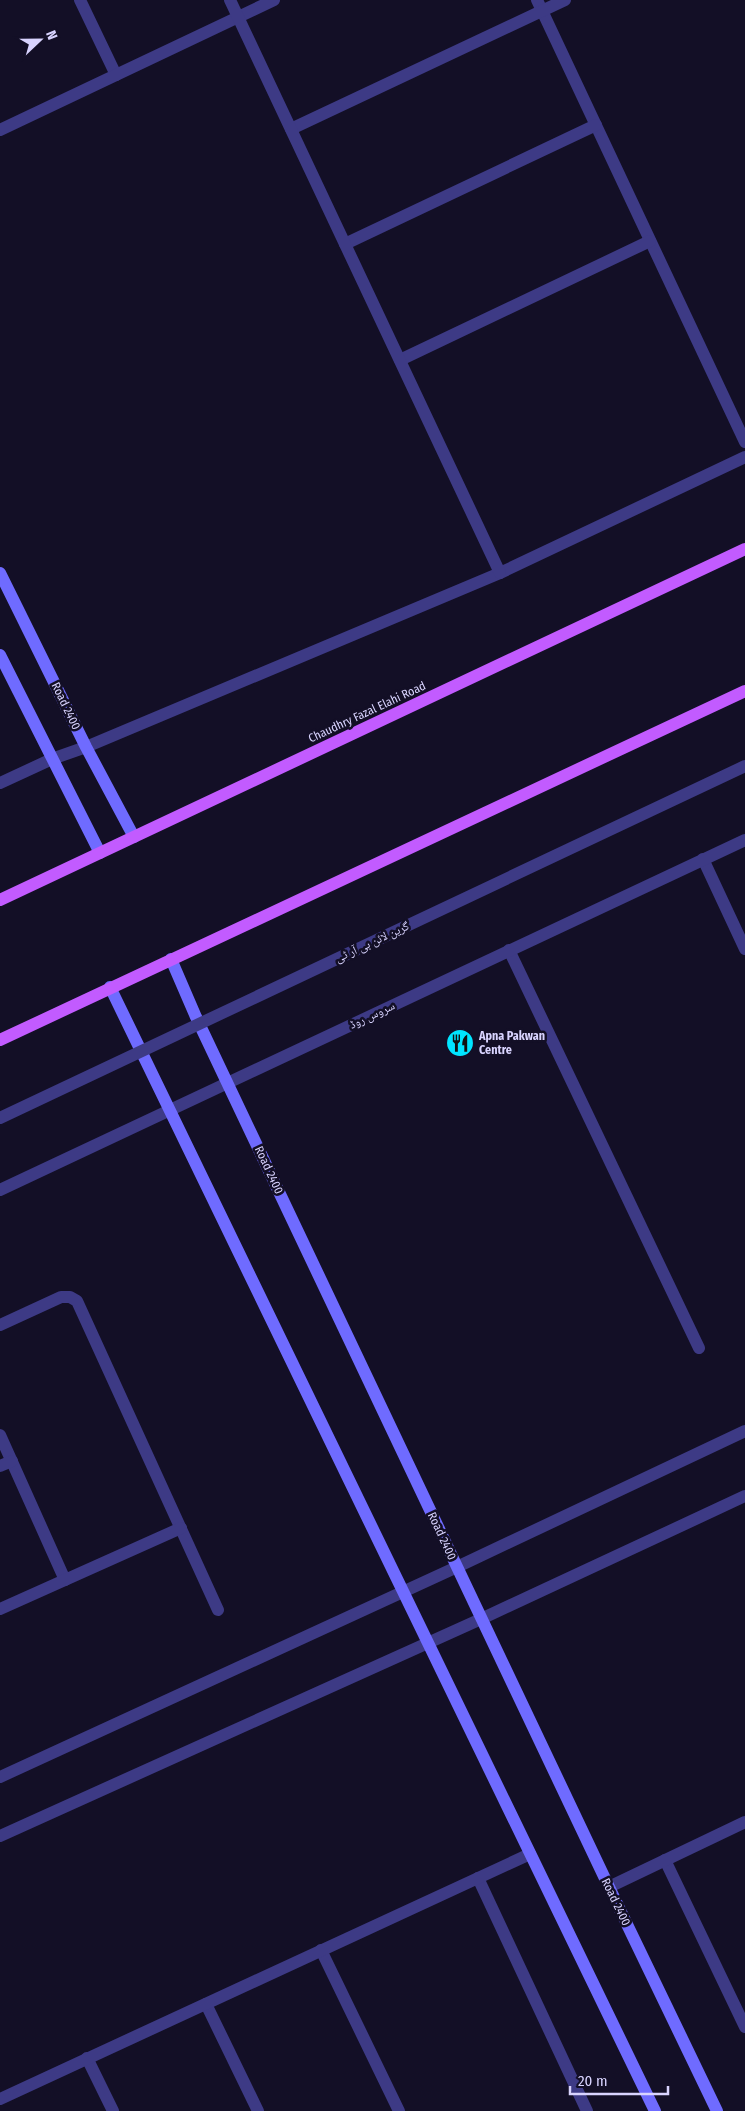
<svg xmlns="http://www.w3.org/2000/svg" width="745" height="2111" viewBox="0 0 745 2111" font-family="'Fira Sans Condensed','Noto Naskh Arabic',sans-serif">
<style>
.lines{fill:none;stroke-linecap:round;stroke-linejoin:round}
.service{stroke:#3d3a85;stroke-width:12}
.minor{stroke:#3d3a85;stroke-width:12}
.tertiary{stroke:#3d3a85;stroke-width:12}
.secondary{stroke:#6f6bff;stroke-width:12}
.primary{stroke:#c25bff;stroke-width:12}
.service-bridge{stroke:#3d3a85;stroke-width:12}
.labels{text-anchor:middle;stroke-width:5;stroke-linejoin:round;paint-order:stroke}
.street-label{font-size:12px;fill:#d9d4ff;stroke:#130f26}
.poi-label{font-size:12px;font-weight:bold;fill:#d9d4ff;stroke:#130f26;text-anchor:start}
</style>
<rect width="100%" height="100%" fill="#130f26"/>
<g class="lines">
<g class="service">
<polyline points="703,859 745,949"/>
<polyline points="509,950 699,1348"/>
<polyline points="0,1325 61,1297 70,1297 77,1301 218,1610"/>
<polyline points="0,1435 65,1580"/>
<polyline points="0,1466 12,1461"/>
<polyline points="0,1609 181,1528"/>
</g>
<g class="minor">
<polyline points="80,0 116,75"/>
<polyline points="537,0 745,442"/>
<polyline points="291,129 565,0"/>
<polyline points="0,130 274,0"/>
<polyline points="345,244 596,125"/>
<polyline points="400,360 650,241"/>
<polyline points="0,783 52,759 86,747 500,573 745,457"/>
<polyline points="0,1190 745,840"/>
<polyline points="665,1860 745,2027"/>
<polyline points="478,1878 587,2111"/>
<polyline points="609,1887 745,1822"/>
<polyline points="321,1950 399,2111"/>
<polyline points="206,2004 258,2111"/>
<polyline points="87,2058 113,2111"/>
<polyline points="0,2099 530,1854"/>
</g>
<g class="tertiary">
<polyline points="230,0 500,573"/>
<polyline points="0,1777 457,1567 745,1431"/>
<polyline points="0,1836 481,1619 745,1496"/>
</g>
<g class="secondary">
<polyline points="0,573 86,747 134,837"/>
<polyline points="0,655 100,853"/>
<polyline points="171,959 196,1017 609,1887 717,2111"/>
<polyline points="110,987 655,2111"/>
</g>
<g class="primary">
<polyline points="0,900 745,549"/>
<polyline points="0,1040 745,691"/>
</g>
<polyline class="service-bridge" points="0,1118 745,766"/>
</g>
<defs>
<g id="restaurant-disc" transform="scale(1.4375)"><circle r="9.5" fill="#00e5ff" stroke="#130f26"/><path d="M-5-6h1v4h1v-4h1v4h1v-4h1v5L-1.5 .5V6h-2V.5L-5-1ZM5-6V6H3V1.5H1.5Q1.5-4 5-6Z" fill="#111"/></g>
</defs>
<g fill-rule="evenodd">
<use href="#restaurant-disc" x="460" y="1043"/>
</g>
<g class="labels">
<g class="street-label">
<text transform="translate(66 706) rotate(64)" y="4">Road 2400</text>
<text transform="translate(367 712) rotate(-25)" y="4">Chaudhry Fazal Elahi Road</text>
<text transform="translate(372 942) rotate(-25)" y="4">گرین لائن بی آر ٹی</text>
<text transform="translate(372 1015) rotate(-25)" y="4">سروس روڈ</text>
<text transform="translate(269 1170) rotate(65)" y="4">Road 2400</text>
<text transform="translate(442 1536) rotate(65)" y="4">Road 2400</text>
<text transform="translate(616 1902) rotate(64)" y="4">Road 2400</text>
</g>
<g class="poi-label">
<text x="479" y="1040">Apna Pakwan<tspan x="479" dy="14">Centre</tspan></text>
</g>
</g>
<g transform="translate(40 40) rotate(68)" stroke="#130f26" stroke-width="4" paint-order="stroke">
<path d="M0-4L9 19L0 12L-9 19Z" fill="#d9d4ff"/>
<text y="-8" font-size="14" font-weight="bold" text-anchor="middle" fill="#d9d4ff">N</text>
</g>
<path d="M570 2086v8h98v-8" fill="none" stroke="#d9d4ff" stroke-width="2.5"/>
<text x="578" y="2086" font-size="15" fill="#d9d4ff" stroke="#130f26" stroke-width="4" paint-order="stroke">20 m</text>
</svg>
